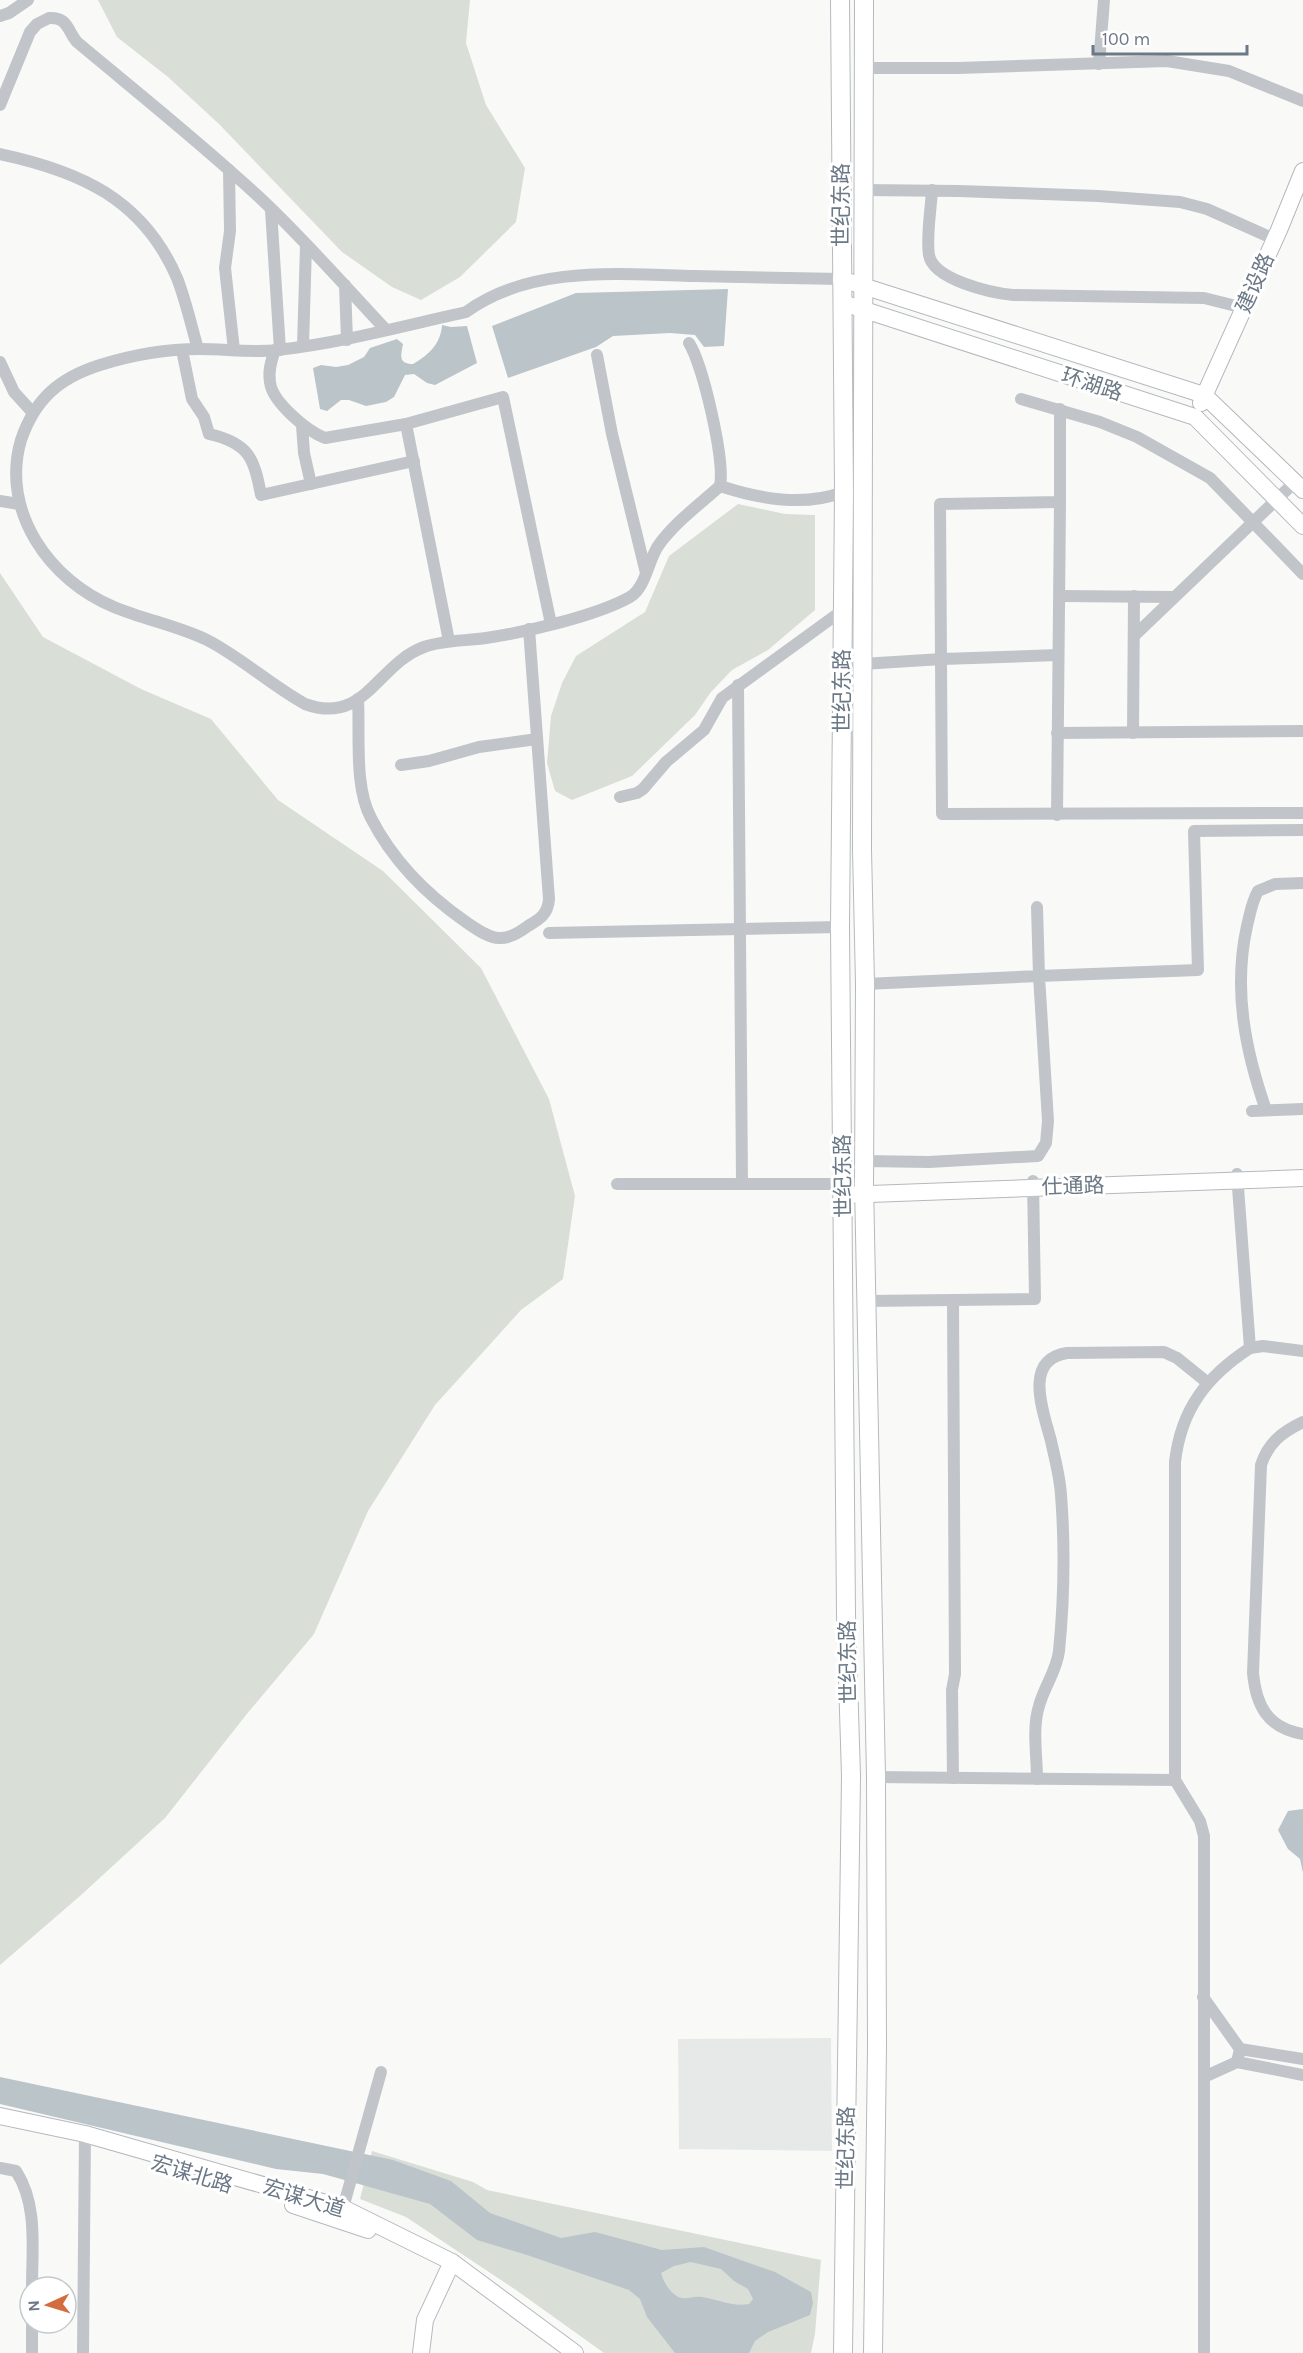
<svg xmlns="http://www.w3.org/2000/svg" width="1303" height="2353" viewBox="0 0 1303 2353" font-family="Karla,'Noto Sans SC',sans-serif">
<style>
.built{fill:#e7e9e8}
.green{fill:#d9ded7}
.water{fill:#bbc4c9;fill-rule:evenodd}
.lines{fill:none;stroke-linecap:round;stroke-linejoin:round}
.secondary-casing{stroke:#b4b9be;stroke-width:18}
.primary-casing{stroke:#b5b9bd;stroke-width:20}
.street{stroke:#c1c5c9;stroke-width:12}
.secondary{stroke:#fff;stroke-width:16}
.primary{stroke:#fff;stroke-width:18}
.labels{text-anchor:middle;stroke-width:6;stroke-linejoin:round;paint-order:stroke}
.street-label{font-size:21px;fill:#6b7886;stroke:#fff}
</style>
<rect width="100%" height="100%" fill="#f9faf8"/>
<polygon class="built" points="831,2038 832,2151 679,2149 678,2039"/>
<g class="green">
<polygon points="98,0 470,0 466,43 486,105 525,168 516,222 460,277 421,300 392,287 342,252 219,124 168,77 117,37"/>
<polygon points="738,504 785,514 815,515 815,610 768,650 732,670 711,692 695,715 632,776 572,800 555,791 547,763 551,716 562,683 576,656 645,612 669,556"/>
<polygon points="0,573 43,637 141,689 211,719 278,800 383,871 481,968 549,1099 575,1196 563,1279 521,1310 435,1405 368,1511 314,1634 246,1715 165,1818 80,1896 0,1965"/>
<polygon points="372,2151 473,2182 487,2190 821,2260 815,2334 811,2353 604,2353 516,2290 406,2217 360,2199"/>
</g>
<g class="water">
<polygon points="728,289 724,346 704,347 695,335 670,333 613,336 596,347 508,378 492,326 576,293"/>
<path d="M442 325 451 327 467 326 477 363 435 385 427 383 414 374 405 375 394 397 386 402 366 406 349 400H341L327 411 320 409 313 368 321 365 336 367 348 365 364 357 370 348 397 339 403 344C401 355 398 364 413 364 429 355 441 343 442 325Z"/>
<polygon points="1303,1809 1303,1873 1300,1859 1288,1849 1278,1830 1288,1811"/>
<path d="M0 2077 393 2160 451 2181 490 2213 561 2238 595 2232 662 2250 704 2247 775 2272 811 2292 813 2303 810 2315 768 2332 755 2341 749 2353H675L647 2317 640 2299 629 2290 527 2255 477 2240 430 2204 323 2174 276 2169 0 2104ZM691 2262 721 2269 734 2281 748 2289 753 2299 749 2304C732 2307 718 2299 701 2297 695 2296 688 2299 682 2298 671 2296 663 2281 661 2273L674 2266Z"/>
</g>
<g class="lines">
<g class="secondary-casing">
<g id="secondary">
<polyline points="841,279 1204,395 1303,490"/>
<polyline points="843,303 1195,417 1303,526"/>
<polyline points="1201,403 1279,230 1303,171"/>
<polyline points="843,1195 1303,1178"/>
<polyline points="0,2116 85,2134 343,2208 452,2262 575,2353"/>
<polyline points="293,2205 368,2230"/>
<polyline points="421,2353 425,2320 452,2262"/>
</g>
</g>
<g class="primary-casing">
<g id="primary">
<polyline points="840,0 844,492 840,927 846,1614 851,1776 843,2353"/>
<polyline points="864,0 862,849 865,984 864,1184 876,1777 877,2047 873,2353"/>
</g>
</g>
<g class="street">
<polyline points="0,16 9,13 28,0"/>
<polyline points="1099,64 1104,0"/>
<polyline points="864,68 958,68 1167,61 1229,71 1303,101"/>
<path d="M0 105 30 32 37 24 49 18C68 17 67 30 77 42 138 93 201 143 259 197 304 239 344 285 386 330"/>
<path d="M0 154C80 171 143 199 177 278 186 301 191 325 198 349"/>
<polyline points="229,170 230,231 225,268 234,350"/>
<polyline points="864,190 959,191 1098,196 1180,202 1207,209 1274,239"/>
<path d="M932 190C931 209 926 238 929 255 933 280 992 293 1013 295L1204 298 1244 308"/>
<polyline points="271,210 280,350"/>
<polyline points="345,285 347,340"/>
<path d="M689 343C703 365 725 460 720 486 699 505 674 523 658 546 648 561 646 587 630 597 596 616 526 632 486 638 466 641 443 640 424 647 377 664 365 726 305 704 272 686 243 659 209 641 179 626 145 620 114 607 50 581 0 511 21 440 35 399 59 378 100 365 132 355 166 349 199 349 225 349 252 353 277 350 341 343 403 326 466 312 530 265 619 274 694 276 743 277 792 278 841 279"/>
<polyline points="303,346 306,246"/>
<path d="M182 350 192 399 204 417 209 434C249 443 254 458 261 495L414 461"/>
<path d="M275 350C271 361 268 371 270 382 272 402 307 431 325 438L406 424"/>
<polyline points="597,355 612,434 646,573"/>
<polyline points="0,362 14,392 33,413"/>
<polyline points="1021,399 1100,422 1137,437 1210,478 1303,574"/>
<polyline points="1060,409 1060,502 940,504 942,814 1303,813"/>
<polyline points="302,425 304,453 311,484"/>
<path d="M720 486C760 499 803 507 844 492"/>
<polyline points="0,501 19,504"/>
<polyline points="1060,596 1174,597"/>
<polyline points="1134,636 1295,482"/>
<polyline points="449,641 406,424 503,397 551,624"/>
<polyline points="862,664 942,659 1058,655"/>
<polyline points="738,685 742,1183"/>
<path d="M358 699C360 734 354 787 371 818 393 861 427 895 466 922 475 928 488 938 499 938 509 939 520 932 528 926 540 919 548 914 549 899L529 629"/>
<polyline points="1057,733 1303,731"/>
<polyline points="1133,733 1134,596"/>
<polyline points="401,765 429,761 479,747 537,739"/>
<polyline points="620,797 637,793 643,789 666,762 704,730 722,698 843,610"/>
<polyline points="1057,815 1060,502"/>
<polyline points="549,933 840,927"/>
<polyline points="865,984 1039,976 1037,907"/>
<path d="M1266 1110C1245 1050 1233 989 1247 926 1250 914 1252 901 1258 891L1275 884 1303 883"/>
<polyline points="1252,1111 1303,1109"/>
<polyline points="864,1161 929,1162 1038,1156 1046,1143 1048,1121 1039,976 1198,970 1194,831 1303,830"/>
<polyline points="617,1184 843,1184"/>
<polyline points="953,1300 955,1674 952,1690 953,1778"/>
<polyline points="867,1301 1035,1299 1033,1181"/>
<polyline points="1250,1348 1263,1346 1303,1351"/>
<path d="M1303 1422C1282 1432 1268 1443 1261 1465L1253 1673C1256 1705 1267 1728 1303 1734"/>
<polyline points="876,1777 1175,1780"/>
<path d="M1037 1779C1037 1756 1032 1728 1039 1706 1044 1687 1057 1670 1059 1651 1064 1600 1065 1546 1061 1495 1060 1477 1055 1459 1051 1441 1044 1413 1022 1360 1067 1353L1164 1352 1177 1358 1208 1383"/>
<polyline points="1203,1997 1240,2049 1237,2062"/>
<polyline points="1240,2049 1303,2059"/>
<polyline points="1204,2077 1237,2062 1303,2075"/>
<path d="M0 2168 16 2171C38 2205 32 2248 32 2287"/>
<polyline points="343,2208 381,2072"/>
<polyline points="32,2353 32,2323"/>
<polyline points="83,2353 85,2134"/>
<path d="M1204 2353V1836L1200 1821 1175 1780V1462C1181 1409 1207 1376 1250 1348L1237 1174"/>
</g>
<use href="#secondary" class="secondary"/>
<use href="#primary" class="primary"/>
</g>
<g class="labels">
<g class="street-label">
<text transform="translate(841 205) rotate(-90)" y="7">世纪东路</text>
<text transform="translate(1255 283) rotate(-66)" y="7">建设路</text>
<text transform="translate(1092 384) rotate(18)" y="7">环湖路</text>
<text transform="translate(842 691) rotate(-90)" y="7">世纪东路</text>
<text transform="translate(843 1176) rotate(-91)" y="7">世纪东路</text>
<text transform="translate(1073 1186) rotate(-2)" y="7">仕通路</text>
<text transform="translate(848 1662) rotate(-91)" y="7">世纪东路</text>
<text transform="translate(846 2148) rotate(-89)" y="7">世纪东路</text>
<text transform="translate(192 2174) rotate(17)" y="7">宏谋北路</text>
<text transform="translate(304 2198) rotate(17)" y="7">宏谋大道</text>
</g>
</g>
<g transform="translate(48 2305) rotate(266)"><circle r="28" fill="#ffffff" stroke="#c4c9cf" stroke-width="1.5"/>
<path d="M0-4.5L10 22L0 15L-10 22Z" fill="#d46d3d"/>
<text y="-9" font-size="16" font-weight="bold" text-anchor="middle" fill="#6b7886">N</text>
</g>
<path d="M1093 45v9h154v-9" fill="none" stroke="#6b7886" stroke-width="3"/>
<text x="1102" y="45" font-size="18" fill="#6b7886" stroke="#ffffff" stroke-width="4.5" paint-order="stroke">100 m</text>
</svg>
